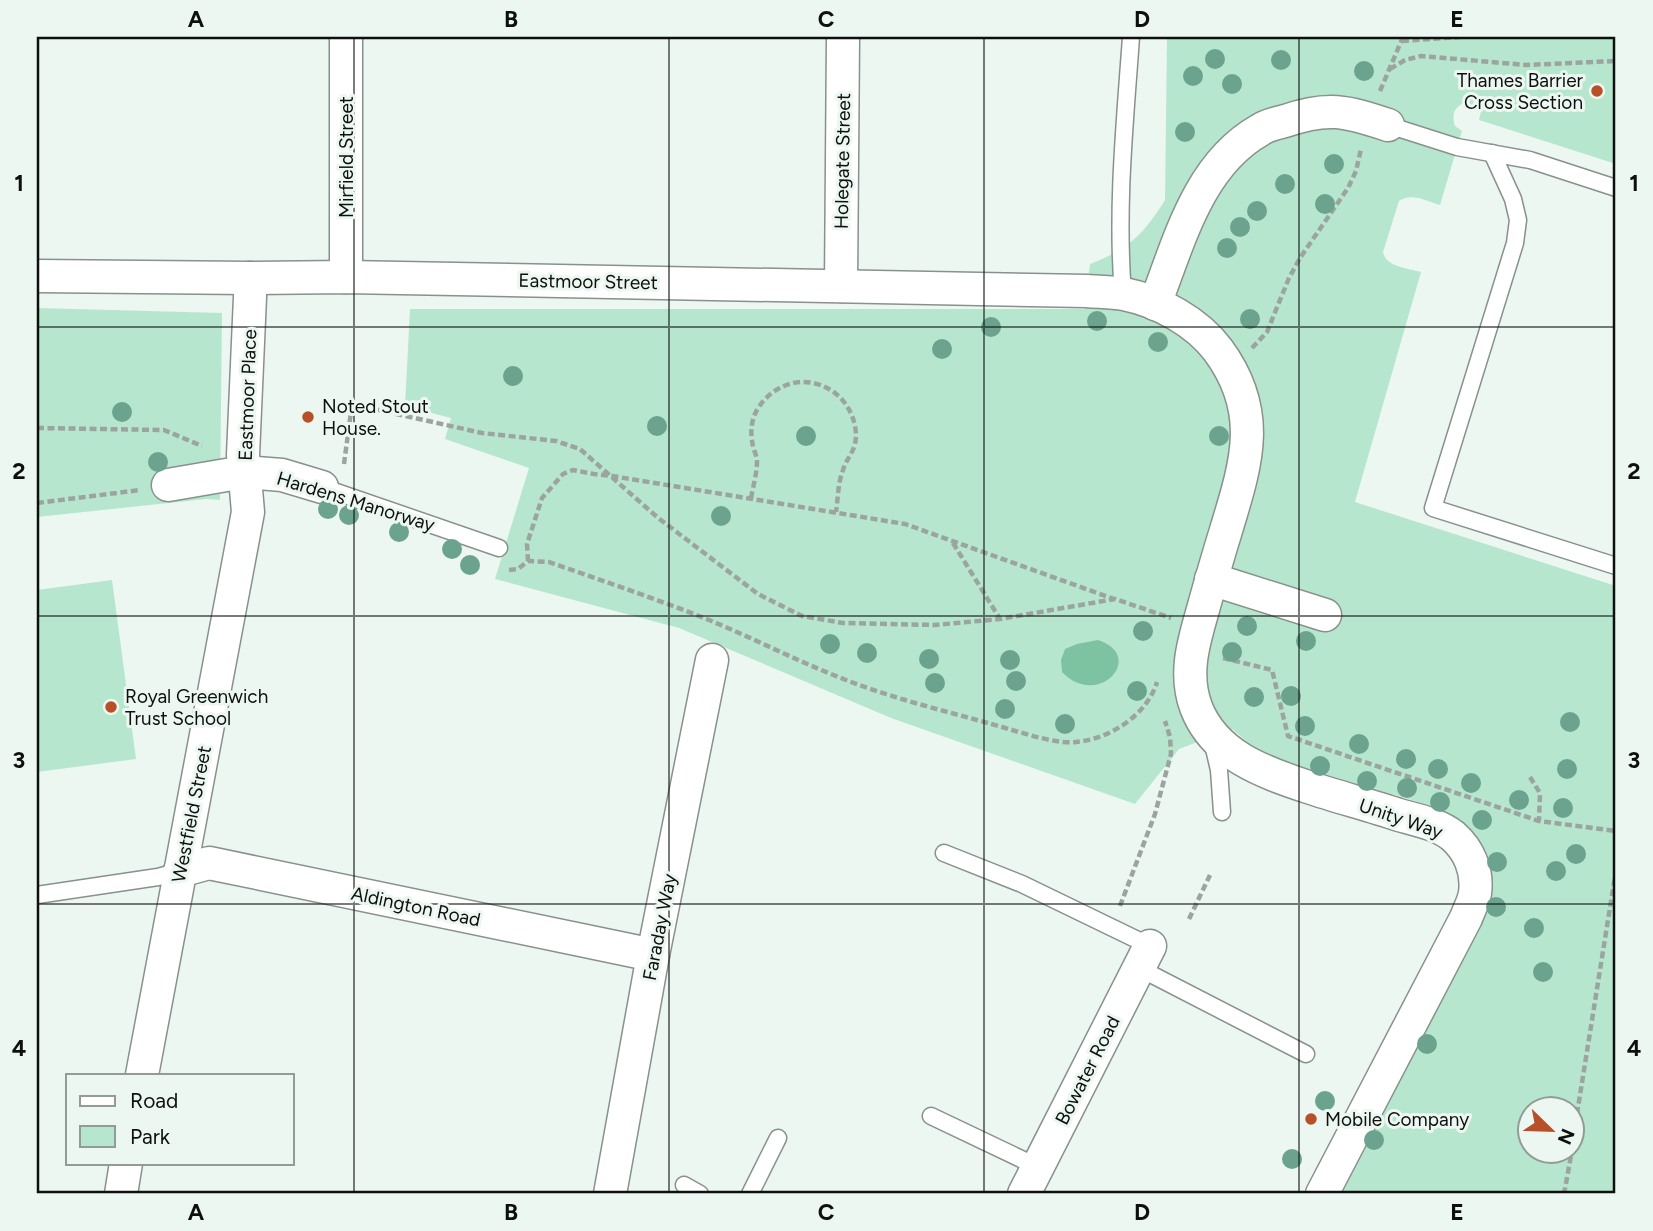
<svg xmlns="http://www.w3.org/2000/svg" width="1653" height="1231" viewBox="0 0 1653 1231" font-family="Figtree,sans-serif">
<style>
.green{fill:#b6e7ce;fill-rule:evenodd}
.water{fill:#7ec3a1}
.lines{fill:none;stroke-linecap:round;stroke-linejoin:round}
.service-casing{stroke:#88918c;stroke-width:19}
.minor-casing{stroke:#88918c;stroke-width:35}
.path{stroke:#9ca49f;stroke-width:4.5;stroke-dasharray:7 3.5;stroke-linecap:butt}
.service{stroke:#fff;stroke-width:16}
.minor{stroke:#fff;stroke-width:32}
.tree{fill:#6ca38f}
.grid{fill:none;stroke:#0d100e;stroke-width:2;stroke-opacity:0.55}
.poi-dot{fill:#b75029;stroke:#edf7f1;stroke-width:2.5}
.labels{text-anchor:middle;stroke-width:6;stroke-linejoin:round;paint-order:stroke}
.poi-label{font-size:19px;fill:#0d100e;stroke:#edf7f1;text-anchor:start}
.street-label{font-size:19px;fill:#0d100e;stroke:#edf7f1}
.neatline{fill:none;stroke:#0d100e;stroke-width:2.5}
.grid-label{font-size:23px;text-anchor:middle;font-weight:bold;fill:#0d100e}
</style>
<rect width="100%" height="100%" fill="#edf7f1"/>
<g class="green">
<path d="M1167 37H1616V164L1479 120 1481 111 1471 107V105L1462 104C1453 109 1452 116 1455 126L1462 131 1440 205C1427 201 1411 192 1399 201L1383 252C1386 267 1407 268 1421 272L1355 502 1616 586V1194H1341L1486 909 1491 859 1443 809 1265 757 1232 729 1179 749 1135 804 891 718 679 628 495 579 529 468 445 439 451 418 405 406 410 309H1085L1090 264C1129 249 1143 235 1165 200ZM1530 1108H1572V1150H1530Z"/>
<polygon points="37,308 222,313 220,500 206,499 37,517"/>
<polygon points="112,580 136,759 37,772 37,590"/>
</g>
<path class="water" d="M1098 640C1147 656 1098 710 1062 672L1061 660 1065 649 1077 644Z"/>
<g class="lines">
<g class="service-casing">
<g id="service">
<polyline points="1388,125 1457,147 1530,160 1616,188"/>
<polyline points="1492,153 1513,199 1518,220 1515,243 1433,508 1616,566"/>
<path d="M1123 294C1116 208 1125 122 1131 37"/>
<polyline points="322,487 499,548"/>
<polyline points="1212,740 1219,770 1222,812"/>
<polyline points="944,853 1022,884 1150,946"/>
<polyline points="37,895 158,877 180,871"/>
<polyline points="1139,968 1306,1054"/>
<polyline points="931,1116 1038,1167"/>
<polyline points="684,1185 700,1194"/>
<polyline points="750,1194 778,1138"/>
</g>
</g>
<g class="minor-casing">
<g id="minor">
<path d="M37 276 250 278 346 277 1087 291C1099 292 1112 292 1124 294 1159 301 1197 322 1218 350 1263 411 1247 461 1227 527 1218 556 1210 584 1202 613 1193 644 1184 675 1196 707 1214 755 1263 772 1308 787 1338 797 1369 805 1399 815 1417 820 1438 824 1453 836 1469 850 1478 871 1475 893 1474 901 1469 910 1466 918L1322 1194"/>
<polyline points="346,277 346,37"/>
<polyline points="841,286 843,37"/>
<path d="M1155 304C1179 242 1198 165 1260 130 1267 125 1277 123 1285 121 1328 106 1346 111 1388 125"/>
<polyline points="168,485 244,472 282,475 322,487"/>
<polyline points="1211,579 1325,615"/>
<polyline points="180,871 209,863 653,955"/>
<polyline points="142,1075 248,512 243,455 250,297 250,278"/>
<polyline points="121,1194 126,1163"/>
<polyline points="610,1194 653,955 712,660"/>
<polyline points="1024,1194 1150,946"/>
</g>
</g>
<g class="path">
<polyline points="1402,41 1460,37"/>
<polyline points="1390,69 1405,60 1421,56 1526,65 1616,61"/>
<polyline points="1380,91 1403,37"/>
<polyline points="1252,348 1267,332 1289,278 1300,258 1348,188 1356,171 1361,149"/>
<polyline points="37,428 164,430 202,446"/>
<polyline points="344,464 352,404 482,433 556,441 580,449 657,517 758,594 802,616 843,623 935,625 1000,619 1115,599 1171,618"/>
<path d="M751 498C753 487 757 473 757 461 757 456 754 451 753 446 750 434 751 420 757 410 766 394 783 383 801 382 831 381 855 405 856 435 856 451 847 457 843 470 838 482 838 499 836 512"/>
<polyline points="37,503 140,490"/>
<polyline points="953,543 1000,619"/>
<polyline points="528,561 527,544 542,498 563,474 573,470 594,474 612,476 905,524 1114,599"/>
<path d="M509 570 518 569 528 561 549 562C603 581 657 599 709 620 755 639 799 662 846 680 892 698 941 710 988 723 1011 729 1055 745 1076 742 1110 739 1147 715 1157 682"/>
<polyline points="1223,658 1272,670 1288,736 1539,821 1616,831"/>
<polyline points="1530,777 1540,793 1539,821"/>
<polyline points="1120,906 1155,814 1171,754 1170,737 1165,721"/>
<polyline points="1189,919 1210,875"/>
<polyline points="1572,1145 1616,870"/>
<polyline points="1563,1194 1565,1189 1572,1150"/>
</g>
<use href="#service" class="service"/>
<use href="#minor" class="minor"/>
</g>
<g class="tree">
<circle cx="1215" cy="59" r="10"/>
<circle cx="1281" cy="60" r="10"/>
<circle cx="1364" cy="71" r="10"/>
<circle cx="1193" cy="76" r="10"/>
<circle cx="1232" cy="84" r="10"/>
<circle cx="1185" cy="132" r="10"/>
<circle cx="1334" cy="164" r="10"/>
<circle cx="1285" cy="184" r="10"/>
<circle cx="1325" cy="204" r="10"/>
<circle cx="1257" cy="211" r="10"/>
<circle cx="1240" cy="227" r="10"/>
<circle cx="1227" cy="248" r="10"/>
<circle cx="1250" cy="319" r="10"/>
<circle cx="1097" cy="321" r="10"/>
<circle cx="991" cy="327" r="10"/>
<circle cx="1158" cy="342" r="10"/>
<circle cx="942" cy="349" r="10"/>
<circle cx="513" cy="376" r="10"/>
<circle cx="122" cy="412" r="10"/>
<circle cx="657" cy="426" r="10"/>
<circle cx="806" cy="436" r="10"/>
<circle cx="1219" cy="436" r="10"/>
<circle cx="158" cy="462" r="10"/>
<circle cx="328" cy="509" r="10"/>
<circle cx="349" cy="515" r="10"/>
<circle cx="721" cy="516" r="10"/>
<circle cx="399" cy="532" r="10"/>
<circle cx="452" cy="549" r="10"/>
<circle cx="470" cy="565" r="10"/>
<circle cx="1247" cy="626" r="10"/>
<circle cx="1143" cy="631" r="10"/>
<circle cx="1306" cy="641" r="10"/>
<circle cx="830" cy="644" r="10"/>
<circle cx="1232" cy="652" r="10"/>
<circle cx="867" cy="653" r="10"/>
<circle cx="929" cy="659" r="10"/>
<circle cx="1010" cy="660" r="10"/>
<circle cx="1016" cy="681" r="10"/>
<circle cx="935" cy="683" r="10"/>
<circle cx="1137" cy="691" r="10"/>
<circle cx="1291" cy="696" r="10"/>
<circle cx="1254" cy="697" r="10"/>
<circle cx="1005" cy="709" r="10"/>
<circle cx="1570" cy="722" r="10"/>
<circle cx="1065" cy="724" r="10"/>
<circle cx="1305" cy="726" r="10"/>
<circle cx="1359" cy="744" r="10"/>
<circle cx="1406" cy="759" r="10"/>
<circle cx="1320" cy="766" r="10"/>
<circle cx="1438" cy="769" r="10"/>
<circle cx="1567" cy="769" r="10"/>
<circle cx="1367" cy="781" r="10"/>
<circle cx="1471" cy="783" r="10"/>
<circle cx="1407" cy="788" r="10"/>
<circle cx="1519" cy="800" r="10"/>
<circle cx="1440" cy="802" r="10"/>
<circle cx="1563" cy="808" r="10"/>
<circle cx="1482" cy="820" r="10"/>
<circle cx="1576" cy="854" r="10"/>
<circle cx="1497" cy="862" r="10"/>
<circle cx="1556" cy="871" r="10"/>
<circle cx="1496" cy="907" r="10"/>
<circle cx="1534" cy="928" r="10"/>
<circle cx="1543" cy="972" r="10"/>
<circle cx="1427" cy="1044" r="10"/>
<circle cx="1325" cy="1101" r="10"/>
<circle cx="1374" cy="1140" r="10"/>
<circle cx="1292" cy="1159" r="10"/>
</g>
<path class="grid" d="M354 37V1194M669 37V1194M984 37V1194M1299 37V1194M37 327H1616M37 616H1616M37 904H1616"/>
<g class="poi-dot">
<circle cx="1597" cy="91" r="7"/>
<circle cx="308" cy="417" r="7"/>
<circle cx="111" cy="707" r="7"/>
<circle cx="1311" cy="1119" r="7"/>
</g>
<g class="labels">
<g class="poi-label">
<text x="1583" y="87" text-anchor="end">Thames Barrier<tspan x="1583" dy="22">Cross Section</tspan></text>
<text x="322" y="413">Noted Stout<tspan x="322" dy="22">House.</tspan></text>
<text x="125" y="703">Royal Greenwich<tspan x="125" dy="22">Trust School</tspan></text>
<text x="1325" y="1126">Mobile Company</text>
</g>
<g class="street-label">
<text transform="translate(346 157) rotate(-90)" y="7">Mirfield Street</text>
<text transform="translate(842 161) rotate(-89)" y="7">Holegate Street</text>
<text transform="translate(588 281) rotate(1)" y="7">Eastmoor Street</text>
<text transform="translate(247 395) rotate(-88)" y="7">Eastmoor Place</text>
<text transform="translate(356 501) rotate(17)" y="7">Hardens Manorway</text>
<text transform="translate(191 814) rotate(-79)" y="7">Westfield Street</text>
<text transform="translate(1401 818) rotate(19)" y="7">Unity Way</text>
<text transform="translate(416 906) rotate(12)" y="7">Aldington Road</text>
<text transform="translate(659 927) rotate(-79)" y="7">Faraday Way</text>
<text transform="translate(1087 1070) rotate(-63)" y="7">Bowater Road</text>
</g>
</g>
<rect width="1653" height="1231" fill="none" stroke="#edf7f1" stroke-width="77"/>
<rect x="66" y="1074" width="228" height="91" fill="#edf7f1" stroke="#939b96" stroke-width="2"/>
<rect x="80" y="1096" width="35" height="10" fill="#ffffff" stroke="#939b96" stroke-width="2"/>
<text x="130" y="1108" font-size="21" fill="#0d100e">Road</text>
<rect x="80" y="1126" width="35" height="21" fill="#b6e7ce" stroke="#939b96" stroke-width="2"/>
<text x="130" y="1144" font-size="21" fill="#0d100e">Park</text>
<g transform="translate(1551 1130) rotate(113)"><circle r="33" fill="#edf7f1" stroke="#939b96" stroke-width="2"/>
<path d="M0-5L12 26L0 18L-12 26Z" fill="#b75029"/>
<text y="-10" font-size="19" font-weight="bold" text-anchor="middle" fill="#0d100e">N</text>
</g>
<rect x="38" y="38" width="1576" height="1154" class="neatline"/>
<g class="grid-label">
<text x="196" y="27">A</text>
<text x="511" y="27">B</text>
<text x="826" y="27">C</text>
<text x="1142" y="27">D</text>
<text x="1457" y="27">E</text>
<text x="19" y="191">1</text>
<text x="1634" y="191">1</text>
<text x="19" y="479">2</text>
<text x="1634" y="479">2</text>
<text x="19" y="768">3</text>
<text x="1634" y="768">3</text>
<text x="19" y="1056">4</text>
<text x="1634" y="1056">4</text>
<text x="196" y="1220">A</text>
<text x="511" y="1220">B</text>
<text x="826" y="1220">C</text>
<text x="1142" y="1220">D</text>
<text x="1457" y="1220">E</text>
</g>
</svg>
